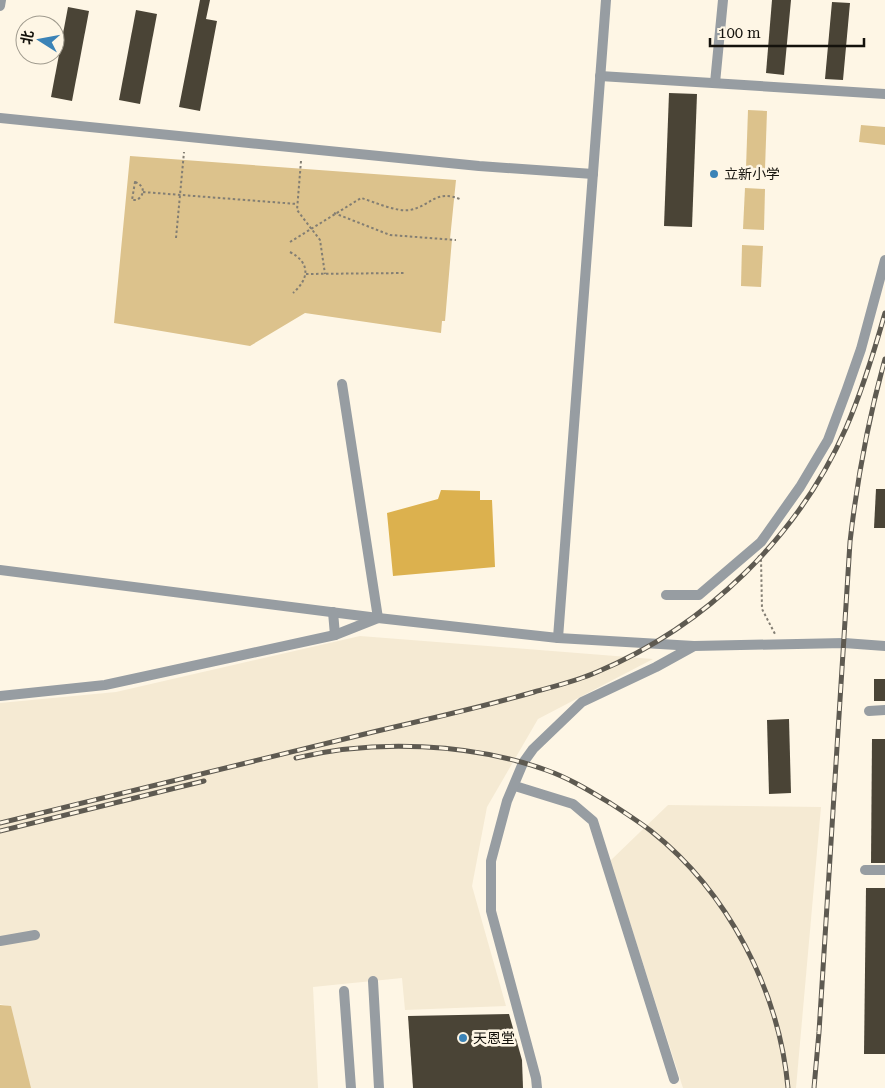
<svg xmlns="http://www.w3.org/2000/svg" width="885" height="1088" viewBox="0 0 885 1088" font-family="'Roboto Serif','Noto Sans SC',serif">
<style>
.built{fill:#f5ead3}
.green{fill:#dcc28c}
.forest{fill:#dcb14e}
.building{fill:#4a4436}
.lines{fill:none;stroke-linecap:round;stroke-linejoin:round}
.path{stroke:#837e73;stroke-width:2;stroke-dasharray:2.5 2.5;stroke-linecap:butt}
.minor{stroke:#979da2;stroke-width:10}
.rail-casing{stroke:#5e5a51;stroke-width:5}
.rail{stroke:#fef6e5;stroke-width:3;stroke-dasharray:9;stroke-linecap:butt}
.poi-dot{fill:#3b83b7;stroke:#fef6e5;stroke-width:2}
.labels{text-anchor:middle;stroke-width:5;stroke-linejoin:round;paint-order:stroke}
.poi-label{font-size:14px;fill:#14120c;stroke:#fef6e5;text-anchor:start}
</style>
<rect width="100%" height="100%" fill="#fef6e5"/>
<g class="built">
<polygon points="360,636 653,659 538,719 487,807 472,886 506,1006 405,1010 402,978 313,987 318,1088 24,1088 11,1007 0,1004 0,703 116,692"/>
<polygon points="668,805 821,807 796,1088 683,1088 610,861"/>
</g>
<g class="green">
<polygon points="748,110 767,111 765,169 746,168"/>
<polygon points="861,125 885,127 885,145 859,142"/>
<polygon points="130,156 456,180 450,239 452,239 445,321 442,321 441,333 305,313 250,346 114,323"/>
<polygon points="745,188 765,189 764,230 743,229"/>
<polygon points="742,245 763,246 761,287 741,286"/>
<polygon points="0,1005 11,1006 31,1088 0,1088"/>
</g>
<polygon class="forest" points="441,490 480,491 480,500 492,500 495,567 393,576 387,513 438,499"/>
<g class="building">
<polygon points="200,0 210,0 206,19 217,21 200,111 179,107"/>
<polygon points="772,0 791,0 784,75 766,73"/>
<polygon points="832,2 850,3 843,80 825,79"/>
<polygon points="68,7 89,11 72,101 51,97"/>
<polygon points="136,10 157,14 140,104 119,100"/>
<polygon points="669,93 697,94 692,227 664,226"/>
<polygon points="876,489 885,489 885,528 874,528"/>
<rect x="874" y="679" width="11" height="22"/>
<polygon points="789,719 791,793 769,794 767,720"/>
<polygon points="872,739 885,739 885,863 871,863"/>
<polygon points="866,888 885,888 885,1054 864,1054"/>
<polygon points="509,1014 522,1060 523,1088 413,1088 408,1016"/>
</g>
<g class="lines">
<g class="path">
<polyline points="301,161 297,210 320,240 325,274"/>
<path d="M135 182C144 185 146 194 137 200H132Z"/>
<polyline points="143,192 297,204"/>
<polyline points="334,213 390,235 456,240"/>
<polyline points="176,238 184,152"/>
<path d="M290 242 361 198C375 202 395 212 410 210 431 206 436 188 462 200"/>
<path d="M290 252C311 263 309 279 293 293"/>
<polyline points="306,274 404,273"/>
<polyline points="758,556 761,558 762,609 775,634"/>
</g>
<g class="minor">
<polyline points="0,6 1,0"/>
<polyline points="600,76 885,94"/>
<polyline points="715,83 723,0"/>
<polyline points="0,118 479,166 593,174"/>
<polyline points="0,570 378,618 558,638 694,646"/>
<polyline points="666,595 699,595 761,542 800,487 828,440 847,389 861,349 885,260"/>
<polyline points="333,612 335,635"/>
<polyline points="558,638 606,0"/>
<polyline points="0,696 105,685 335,635 378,618 342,384"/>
<polyline points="869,711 885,710"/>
<polyline points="515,786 573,804 593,821 674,1079"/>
<polyline points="865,870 885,870"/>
<polyline points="0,941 35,935"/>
<polyline points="373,981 379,1088"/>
<polyline points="344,991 351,1088"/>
<polyline points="537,1088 536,1078 491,911 491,861 507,801 523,763 533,749 582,702 656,667 694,646 844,643 885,646"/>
</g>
<g class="rail-casing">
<g id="rail">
<path d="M296 758C374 739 471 743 546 770 569 778 590 791 610 803 624 812 638 821 651 831 728 892 779 990 788 1088"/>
<path d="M0 823C123 793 246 763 369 733 424 720 479 708 534 692 555 686 577 681 597 672 706 626 798 537 846 428 862 391 874 352 885 313"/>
<polyline points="0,831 204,781"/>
<path d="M814 1088 819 1032 850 542C857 480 868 420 885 359"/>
</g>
</g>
<use href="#rail" class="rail"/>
</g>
<g class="poi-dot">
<circle cx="714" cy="174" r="5"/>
<circle cx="463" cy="1038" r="5"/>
</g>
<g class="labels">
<g class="poi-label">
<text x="724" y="179">立新小学</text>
<text x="473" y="1043">天恩堂</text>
</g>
</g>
<g transform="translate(40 40) rotate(281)"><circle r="24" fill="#fef6e5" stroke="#a09b8e"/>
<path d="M0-4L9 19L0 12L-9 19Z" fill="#3b83b7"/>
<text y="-8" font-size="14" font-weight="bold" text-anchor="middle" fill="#14120c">北</text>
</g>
<path d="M710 38v8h154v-8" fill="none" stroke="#14120c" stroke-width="2.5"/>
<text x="718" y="38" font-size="15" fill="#14120c" stroke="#fef6e5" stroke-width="4" paint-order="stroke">100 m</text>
</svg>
